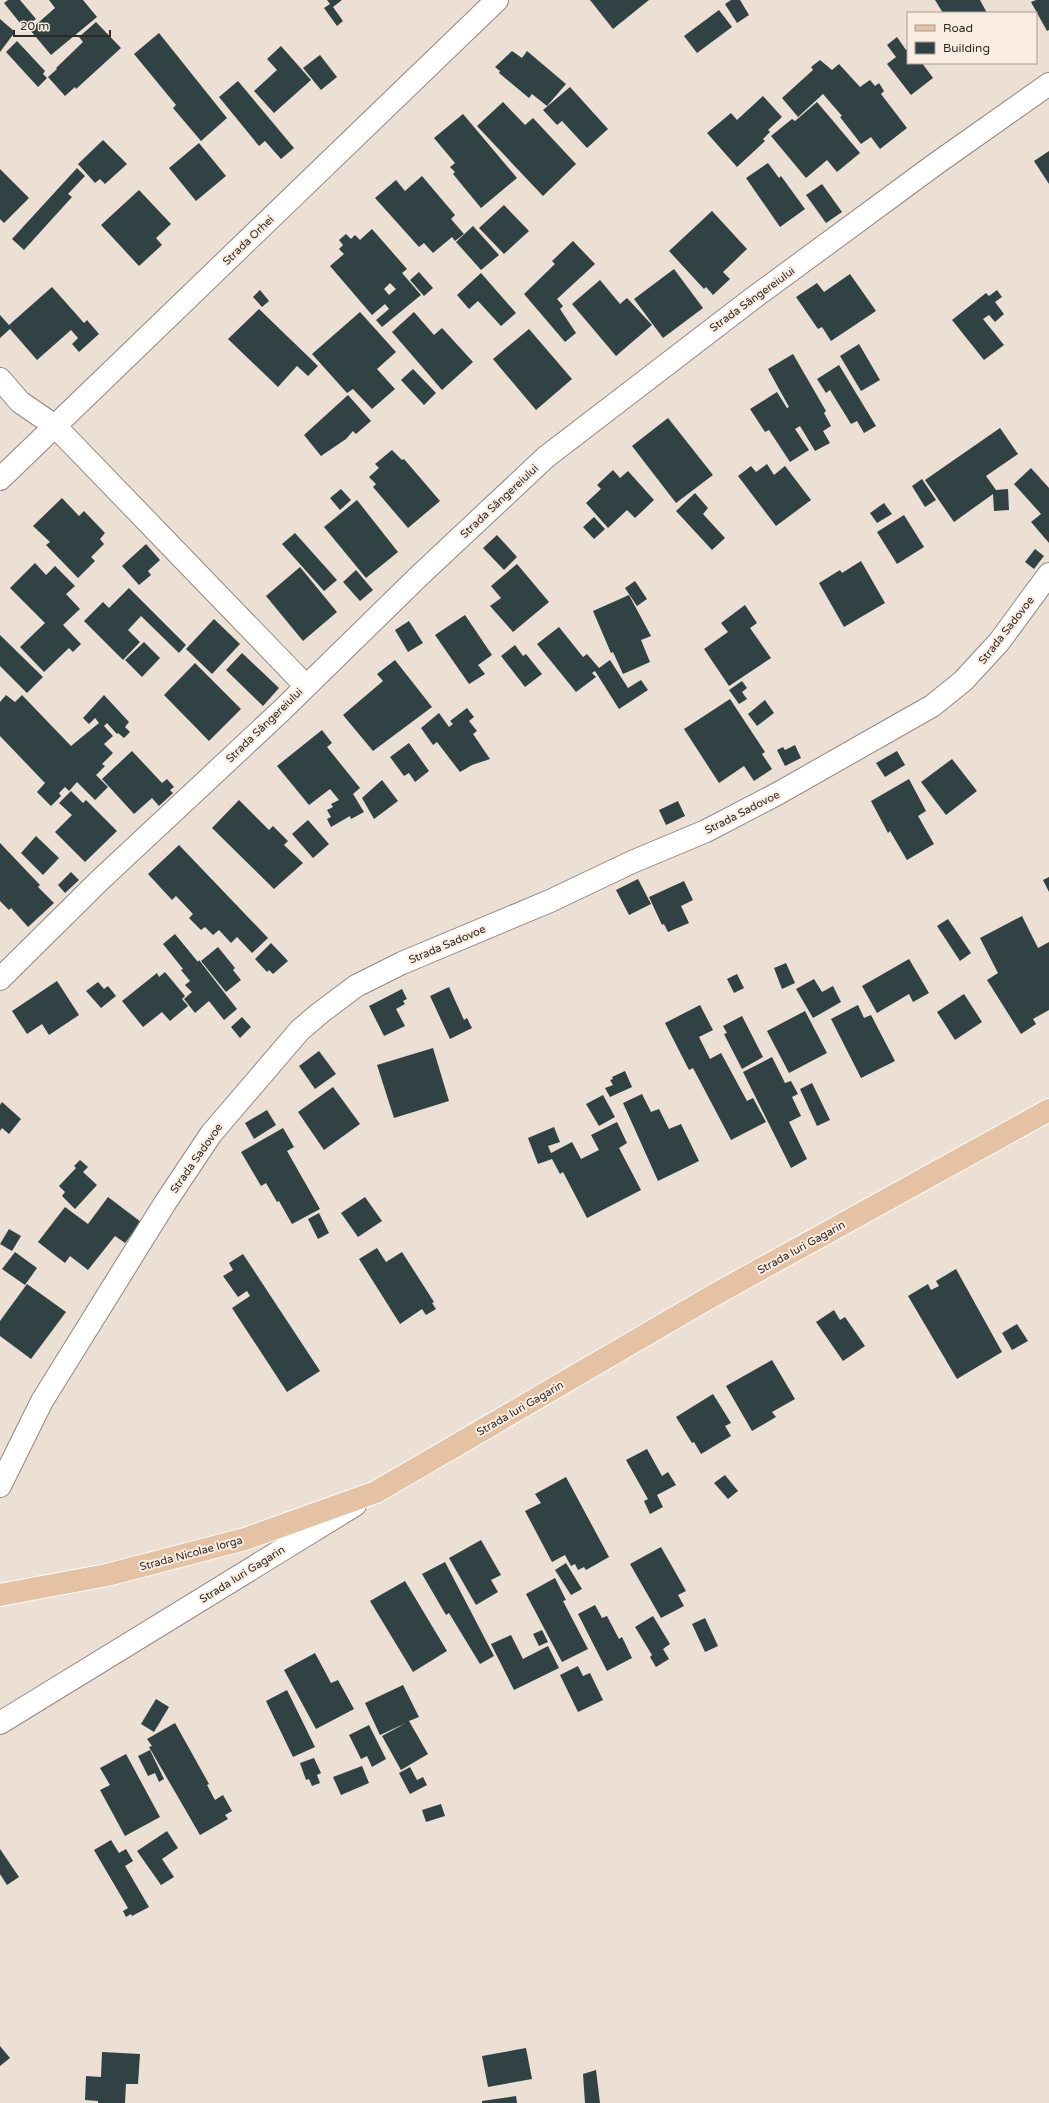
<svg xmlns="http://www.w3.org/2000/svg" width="1049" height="2103" viewBox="0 0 1049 2103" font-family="'Varela Round',sans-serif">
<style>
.building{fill:#314244;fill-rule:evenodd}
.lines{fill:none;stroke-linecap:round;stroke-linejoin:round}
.minor-casing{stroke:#94877d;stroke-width:24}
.tertiary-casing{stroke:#94877d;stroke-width:24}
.primary-casing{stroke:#fff;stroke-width:24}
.minor{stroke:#fff;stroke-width:22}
.tertiary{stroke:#fff;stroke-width:22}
.primary{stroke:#e4c2a3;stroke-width:22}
.labels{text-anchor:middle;stroke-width:4;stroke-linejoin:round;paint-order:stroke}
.street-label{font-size:11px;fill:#302a26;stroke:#f9ece0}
</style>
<rect width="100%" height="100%" fill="#ecdfd3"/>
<g class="building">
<polygon points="8,0 20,0 36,19 24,28 4,3"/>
<polygon points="49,0 83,0 97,17 51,55 30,30 55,8"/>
<polygon points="327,0 342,0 333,7 343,21 337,26 324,8 330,4"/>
<polygon points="590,0 649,0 613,29"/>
<polygon points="731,0 740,0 749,15 737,23 725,4"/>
<polygon points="935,0 980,0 987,13 943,13"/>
<polygon points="1036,0 1049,0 1049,30 1047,31 1031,2"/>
<polygon points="719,10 732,27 697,53 684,36"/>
<polygon points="0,19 15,32 0,52"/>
<polygon points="96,22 121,48 76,89 75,87 65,96 48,77 57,69 56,68 83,42 79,37"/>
<polygon points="159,33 227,118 201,141 173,108 176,105 134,54"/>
<polygon points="897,37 906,50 908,48 908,63 922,63 933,78 911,95 887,64 896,57 887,45"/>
<polygon points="17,41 45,71 43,74 47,78 38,87 6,52"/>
<polygon points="281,46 311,80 274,113 254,91 277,70 267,59"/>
<polygon points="512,51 522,58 527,51 566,84 547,106 532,94 529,98 499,73 500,71 495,67"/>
<polygon points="320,55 337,77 321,90 303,68"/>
<polygon points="820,60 832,70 839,64 860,87 870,80 875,86 879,83 884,91 881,94 907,128 880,149 871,137 861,144 840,117 842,116 823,94 798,117 782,98 813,70 811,67"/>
<polygon points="238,81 294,148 281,159 265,141 259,146 219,97"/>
<polygon points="570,87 608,129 587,148 562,121 557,125 543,110"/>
<polygon points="763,96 782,117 768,130 770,132 763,139 765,141 737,167 707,133 731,113 737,120"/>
<polygon points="503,102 525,125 533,118 576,164 543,196 477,126"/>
<polygon points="817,102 860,153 837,172 827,160 806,178 771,136 792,119 795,121"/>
<polygon points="463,114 517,178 481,208 453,174 455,172 450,167 455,163 434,138"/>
<polygon points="103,140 127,164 105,184 100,179 95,183 78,164"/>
<polygon points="199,143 226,176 196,201 169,168"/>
<polygon points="1049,151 1049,184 1034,161"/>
<polygon points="768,163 779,178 781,176 805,209 780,227 746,178"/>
<polygon points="77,168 85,176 68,194 72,197 24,250 12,239"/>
<polygon points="0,169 29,198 4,223 0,219"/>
<polygon points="422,176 455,215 451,219 464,234 455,241 452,237 433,253 424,243 419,247 375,198 396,180 405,191"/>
<polygon points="822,184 842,212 826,223 806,195"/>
<polygon points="139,190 171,224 156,238 162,245 139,266 101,225"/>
<polygon points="504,205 529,231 504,254 479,228"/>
<polygon points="712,211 747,249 723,272 730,279 713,295 706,287 704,289 669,251"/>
<polygon points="473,226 499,255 481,270 456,242"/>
<path d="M372 229 407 269 402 273 421 295 382 327 376 320 389 309 385 304 372 315 330 266 344 254 339 249 343 245 339 240 346 234 351 239 355 235 360 240ZM390 283 396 289 389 295 384 289Z"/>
<polygon points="573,241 595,264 557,299 563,306 560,309 576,333 565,342 524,294 555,264 552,261"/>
<polygon points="674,269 703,308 663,338 634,299"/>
<polygon points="419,272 433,288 424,296 410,280"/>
<polygon points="481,273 516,313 501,326 478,301 469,309 457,295"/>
<polygon points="850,274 876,311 831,341 822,327 818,329 796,297 817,283 824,292"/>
<polygon points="600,280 620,304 627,298 652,325 616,356 572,304"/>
<polygon points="52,287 84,323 87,320 99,334 79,352 72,344 78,338 71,330 37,360 10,329 0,338 0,315 9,325"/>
<polygon points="260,290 269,301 262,307 253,297"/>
<polygon points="997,290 1002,297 995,302 1004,314 995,322 989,315 983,319 1004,345 984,360 952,320 986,293 989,296"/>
<polygon points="259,309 318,366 308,376 297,366 278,387 228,339"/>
<polygon points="360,312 396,352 377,369 395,389 372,409 353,389 347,393 312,354"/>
<polygon points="414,312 434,335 442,328 473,362 442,390 392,332"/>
<polygon points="529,329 572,379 536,410 493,359"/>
<polygon points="859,344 880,380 861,391 840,356"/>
<polygon points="793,354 826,411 824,413 831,426 823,431 830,443 815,451 800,426 795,429 809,450 790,462 769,430 765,432 750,409 777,392 787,408 789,407 768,369"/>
<polygon points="839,365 876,426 864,433 857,421 851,424 830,390 826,393 817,379"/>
<polygon points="413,369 436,393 424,405 401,380"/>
<polygon points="348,395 371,421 356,434 353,431 346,439 321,456 304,435"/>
<polygon points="668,418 713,475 676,503 632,446"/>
<polygon points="1000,428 1018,454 986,476 996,490 1008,489 1009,510 994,511 993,494 954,522 925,480"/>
<polygon points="392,450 402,460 404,459 440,501 408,528 373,487 376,484 369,477 379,468 375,464"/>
<polygon points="767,464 774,475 785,466 811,500 776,526 738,476 751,466 756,472"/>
<polygon points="1031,468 1049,488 1049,543 1031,522 1041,514 1014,484"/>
<polygon points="613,470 620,478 628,471 654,500 635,518 627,510 608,528 586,503 601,489 597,485"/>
<polygon points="922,479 936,500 925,507 912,486"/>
<polygon points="341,489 351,500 340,510 330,498"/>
<polygon points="695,493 708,508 703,514 725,538 712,550 676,511"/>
<polygon points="62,498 79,516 84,511 105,533 100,539 104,544 91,557 95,561 78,578 46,545 50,542 33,526"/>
<polygon points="357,500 398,552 366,578 324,527"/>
<polygon points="884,503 892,514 877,523 870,513"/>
<polygon points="904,515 924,547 897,564 877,532"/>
<polygon points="594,517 605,529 594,539 583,527"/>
<polygon points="295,533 337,580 324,591 282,544"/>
<polygon points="497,535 517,557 504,570 483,548"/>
<polygon points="146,544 160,560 148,571 151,575 139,585 122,566"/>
<polygon points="1035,549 1044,556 1034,569 1025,562"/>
<polygon points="861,561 885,603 844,627 819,583 840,570 842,573"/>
<polygon points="35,563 46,575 55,566 75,586 66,594 80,609 63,625 81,644 73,652 69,648 44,672 20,647 45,623 10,588"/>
<polygon points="517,564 549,602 513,632 490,606 501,598 491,586"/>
<polygon points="300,567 337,612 303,641 266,596"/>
<polygon points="356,570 373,590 360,601 343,582"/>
<polygon points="635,581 647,599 637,606 625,588"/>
<polygon points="129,588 186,645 179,653 141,616 128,630 140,642 123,660 84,621 103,602 109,608"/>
<polygon points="629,595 651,636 641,640 650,662 623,674 613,652 611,653 593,611"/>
<polygon points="745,605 757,623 750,628 771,658 729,686 704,649 728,632 721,623"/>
<polygon points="465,615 492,655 478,665 485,674 469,684 435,635"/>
<polygon points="214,619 240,644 212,674 186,649"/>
<polygon points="409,621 423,643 408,652 395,630"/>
<polygon points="559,627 583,657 587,654 599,668 610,660 628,688 641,680 648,690 619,709 595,671 592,673 596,677 576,692 537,644"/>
<polygon points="0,635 43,677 27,693 0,666"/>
<polygon points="144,642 160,658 142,677 125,660"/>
<polygon points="515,645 523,656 526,654 542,674 525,687 501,656"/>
<polygon points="242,653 279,688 263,706 226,670"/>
<polygon points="395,660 432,707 373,751 343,715 383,681 377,674"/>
<polygon points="195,663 241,709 209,741 164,695"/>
<polygon points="742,681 747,688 742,692 747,699 739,704 729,690"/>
<polygon points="6,695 15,702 22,695 71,746 99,723 95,718 89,724 83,718 104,695 129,722 125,727 130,732 124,738 118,733 117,734 107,723 104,726 113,736 104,744 113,753 102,764 105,766 96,775 108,787 95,800 77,782 69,791 65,787 59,793 61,796 51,806 37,792 45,783 0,736 0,702"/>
<polygon points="730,699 765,752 762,754 772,769 754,781 744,766 719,783 684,729"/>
<polygon points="765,700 774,713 757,726 748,714"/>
<polygon points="467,708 474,717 469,721 477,731 473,734 490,759 472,765 460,772 437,742 433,745 421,728 439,713 449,727 453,724 450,721"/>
<polygon points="322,730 332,743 327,747 360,788 353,794 364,812 351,819 350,816 331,827 327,819 331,817 327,810 333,807 331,804 339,800 330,789 309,805 277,766"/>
<polygon points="409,743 429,771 415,782 409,773 404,776 390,757"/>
<polygon points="795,745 801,758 785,766 777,750 783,747 785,750"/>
<polygon points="132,751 162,783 167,779 174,787 170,790 173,793 159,806 152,798 134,814 102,779"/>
<polygon points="897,751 905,765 885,777 876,763"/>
<polygon points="952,759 977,791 946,815 921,782"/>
<polygon points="909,779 926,811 918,816 934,844 907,860 890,831 888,833 871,801"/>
<polygon points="382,780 398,801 374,819 362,798"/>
<polygon points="71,791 83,803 86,800 117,831 85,862 55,832 72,815 59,803"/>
<polygon points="239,800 269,830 273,826 288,841 284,845 303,863 274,889 212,828"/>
<polygon points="678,801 685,816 666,825 659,810"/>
<polygon points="308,820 329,844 313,858 292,834"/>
<polygon points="36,836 59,858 43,875 21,853"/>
<polygon points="0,843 40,885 38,887 54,903 28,927 11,908 9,910 0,901"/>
<polygon points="179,845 268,938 252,953 237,937 231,943 219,930 213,935 205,927 201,930 189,918 193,914 176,896 172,900 148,874"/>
<polygon points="71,872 79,880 65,893 58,885"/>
<polygon points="1049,877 1049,892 1043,880"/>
<polygon points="638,879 651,904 629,915 616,890"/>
<polygon points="684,881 693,900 681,906 689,923 668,932 664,924 662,925 649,897"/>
<polygon points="1022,916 1038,948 1049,942 1049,1010 1033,1019 1036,1024 1021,1034 987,980 998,973 980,938"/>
<polygon points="948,919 971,953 960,961 937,926"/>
<polygon points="175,934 198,962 199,960 237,1009 224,1020 209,1001 195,1013 184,999 192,992 185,985 190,981 181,970 183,969 163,944"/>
<polygon points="271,943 288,961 273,974 269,970 267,972 255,959"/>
<polygon points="218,947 235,968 233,970 241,980 226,992 201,961"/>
<polygon points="909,959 929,993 913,1002 909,994 877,1013 862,986"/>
<polygon points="786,963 795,983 782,989 774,968"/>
<polygon points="165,972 185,996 182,999 188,1006 170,1021 162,1012 143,1027 122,1001 157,973 159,977"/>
<polygon points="737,974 744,988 734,993 727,979"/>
<polygon points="814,979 822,992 833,986 841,1002 813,1018 796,989"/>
<polygon points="57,981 79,1015 49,1035 42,1024 27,1034 12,1011"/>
<polygon points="98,982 104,989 108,986 116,996 101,1008 86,991"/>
<polygon points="449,987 464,1020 467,1018 472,1028 450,1039 430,996"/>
<polygon points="402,989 407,999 403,1001 405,1004 396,1009 405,1026 384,1036 369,1006"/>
<polygon points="964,994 982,1022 955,1040 937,1012"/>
<polygon points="700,1005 713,1030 699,1037 710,1059 721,1053 747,1101 753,1098 766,1122 731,1140 693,1068 689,1070 665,1023"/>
<polygon points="858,1005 864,1018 871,1015 895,1061 861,1078 831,1019"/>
<polygon points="805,1011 827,1053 789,1073 767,1031"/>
<polygon points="742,1016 763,1057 742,1069 724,1034 727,1033 723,1026"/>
<polygon points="242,1017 251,1027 240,1038 231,1027"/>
<polygon points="433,1048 449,1101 394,1118 377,1065"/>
<polygon points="319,1051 336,1074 315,1089 299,1066"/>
<polygon points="772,1057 785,1083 791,1081 798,1094 792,1097 801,1116 789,1122 807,1159 791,1168 743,1072"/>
<polygon points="625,1071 632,1087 610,1097 605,1088 613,1085 610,1080 613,1079 612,1077"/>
<polygon points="812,1083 830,1120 817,1126 800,1089"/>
<polygon points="333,1087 360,1124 324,1150 298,1112"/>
<polygon points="642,1094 651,1112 659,1109 669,1129 681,1124 699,1161 658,1181 623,1103"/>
<polygon points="603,1095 615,1117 599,1126 586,1104"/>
<polygon points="2,1102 21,1119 9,1134 2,1128 0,1131 0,1105"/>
<polygon points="267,1110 276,1125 254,1139 245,1123"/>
<polygon points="617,1122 627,1143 619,1148 641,1190 587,1218 563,1172 560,1174 552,1159 538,1164 528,1138 554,1127 560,1142 548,1146 551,1153 572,1142 581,1159 599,1150 591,1135"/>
<polygon points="283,1128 294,1147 287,1151 320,1209 292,1224 279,1201 277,1202 266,1183 261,1186 241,1152"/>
<polygon points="80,1160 88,1167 83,1172 97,1185 75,1209 62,1196 65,1192 59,1186 76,1168 74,1166"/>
<polygon points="108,1197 141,1222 125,1243 115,1236 88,1270 70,1256 65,1263 38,1242 65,1207 88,1224"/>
<polygon points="365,1197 382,1221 358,1237 341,1213"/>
<polygon points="319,1213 329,1233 318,1239 308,1219"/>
<polygon points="9,1229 21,1236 12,1251 0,1244"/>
<polygon points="377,1248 386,1262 402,1252 434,1302 432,1303 436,1309 426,1315 422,1309 400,1324 359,1259"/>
<polygon points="15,1252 37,1268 25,1285 2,1269"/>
<polygon points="243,1254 320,1371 287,1392 232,1308 250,1296 247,1291 238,1297 223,1276 233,1270 229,1263"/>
<polygon points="956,1269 1002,1352 957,1379 908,1296 928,1284 931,1290 939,1286 936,1281"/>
<polygon points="27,1284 66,1312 31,1359 0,1336 0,1321"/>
<polygon points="834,1310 840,1320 845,1317 865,1346 843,1361 816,1322"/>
<polygon points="1017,1324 1028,1341 1012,1350 1002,1333"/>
<polygon points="772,1360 795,1399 772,1412 776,1417 752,1431 726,1386"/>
<polygon points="713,1394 731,1423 725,1426 731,1436 701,1454 694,1442 692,1443 676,1417"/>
<polygon points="647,1449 662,1476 668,1472 676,1485 657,1495 663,1507 650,1514 644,1501 648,1499 626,1460"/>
<polygon points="725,1475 738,1491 728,1499 714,1483"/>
<polygon points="566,1477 609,1557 586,1570 584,1567 578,1570 575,1564 571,1566 565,1555 552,1562 525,1511 541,1503 535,1494"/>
<polygon points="481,1540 501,1575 491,1580 498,1592 476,1605 449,1558"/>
<polygon points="661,1547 686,1591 678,1595 684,1606 661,1618 630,1564"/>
<polygon points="445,1562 494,1656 480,1664 449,1613 446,1615 422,1574"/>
<polygon points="566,1563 582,1589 571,1595 555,1570"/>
<polygon points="555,1578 566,1600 563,1601 588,1649 562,1662 526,1594"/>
<polygon points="405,1581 447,1651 413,1672 370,1601"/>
<polygon points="595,1605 602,1618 607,1616 619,1639 622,1637 632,1658 607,1671 578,1614"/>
<polygon points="653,1616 670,1644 663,1649 669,1659 656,1667 650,1657 652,1655 635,1627"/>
<polygon points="705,1618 718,1646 705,1652 692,1624"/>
<polygon points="542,1630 548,1642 539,1646 533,1634"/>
<polygon points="511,1635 523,1659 548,1646 559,1668 514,1690 491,1644"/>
<polygon points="315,1653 331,1683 338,1680 354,1709 316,1729 284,1670"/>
<polygon points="578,1666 583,1676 590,1673 603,1700 578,1712 560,1675"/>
<polygon points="403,1685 419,1717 409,1721 428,1754 401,1770 382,1736 406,1723 380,1735 365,1703"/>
<polygon points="287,1690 315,1747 293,1757 266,1701"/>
<polygon points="156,1699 169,1707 154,1732 141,1724"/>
<polygon points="175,1723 209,1784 207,1785 215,1800 223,1795 232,1811 225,1815 228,1819 200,1835 149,1747 152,1746 147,1739"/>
<polygon points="369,1725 386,1759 372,1767 367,1756 361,1759 349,1735"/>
<polygon points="150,1750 164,1779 159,1782 155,1773 148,1776 138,1756"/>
<polygon points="126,1754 160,1817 125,1836 100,1790 110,1785 100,1768"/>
<polygon points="314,1758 321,1773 317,1775 320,1783 312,1786 309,1779 306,1780 300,1763"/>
<polygon points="362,1766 369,1783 341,1795 333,1777"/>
<polygon points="410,1767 417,1780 423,1777 427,1785 410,1794 399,1773"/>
<polygon points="441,1804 445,1816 426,1822 422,1810"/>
<polygon points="167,1831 178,1848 162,1859 174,1877 161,1885 137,1851"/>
<polygon points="111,1840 119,1853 126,1849 133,1861 125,1866 149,1907 132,1916 131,1914 126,1917 123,1911 128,1908 94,1850"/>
<polygon points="0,1849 19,1877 7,1885 0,1874"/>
<polygon points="0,2046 10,2058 0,2066"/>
<polygon points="526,2048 532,2079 488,2087 482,2056"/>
<polygon points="102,2052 140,2054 138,2084 126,2084 125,2103 98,2103 98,2101 85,2100 86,2076 101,2077"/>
<polygon points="596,2070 600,2103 585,2103 583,2074"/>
<polygon points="516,2096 517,2103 482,2103 482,2101"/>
</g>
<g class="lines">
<g class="minor-casing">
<g id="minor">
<polyline points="0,379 20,402 55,426 305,685"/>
<polyline points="0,979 99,881 280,712 418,577 546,457 752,299 937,163 1049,84"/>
<polyline points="0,1486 42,1401 165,1203 211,1134 300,1030 320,1013 356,986 402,963 550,901 632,862 706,831 777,794 932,706 963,681 999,642 1049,574"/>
</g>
</g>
<g class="tertiary-casing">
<g id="tertiary">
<polyline points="0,479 497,0"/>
<polyline points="0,1723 355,1505"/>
</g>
</g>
<g class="primary-casing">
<polyline id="primary" points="0,1595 107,1575 245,1539 376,1492 714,1295 1049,1110"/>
</g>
<use href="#minor" class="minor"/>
<use href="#tertiary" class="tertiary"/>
<use href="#primary" class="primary"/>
</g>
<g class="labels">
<g class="street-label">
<text transform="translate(248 240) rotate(-44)" y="4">Strada Orhei</text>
<text transform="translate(752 299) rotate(-36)" y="4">Strada Sângereiului</text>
<text transform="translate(499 501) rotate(-43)" y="4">Strada Sângereiului</text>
<text transform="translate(1006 630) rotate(-52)" y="4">Strada Sadovoe</text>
<text transform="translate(264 725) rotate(-44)" y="4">Strada Sângereiului</text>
<text transform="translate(742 812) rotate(-27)" y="4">Strada Sadovoe</text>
<text transform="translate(447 944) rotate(-23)" y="4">Strada Sadovoe</text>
<text transform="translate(196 1158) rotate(-55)" y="4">Strada Sadovoe</text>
<text transform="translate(801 1247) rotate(-29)" y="4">Strada Iuri Gagarin</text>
<text transform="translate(520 1408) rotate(-30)" y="4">Strada Iuri Gagarin</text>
<text transform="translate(191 1553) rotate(-15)" y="4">Strada Nicolae Iorga</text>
<text transform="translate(242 1574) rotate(-32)" y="4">Strada Iuri Gagarin</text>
</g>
</g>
<rect x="907" y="12" width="130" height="52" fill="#f9ece0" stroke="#a99e96"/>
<rect x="915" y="25" width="20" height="6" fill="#e4c2a3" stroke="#a99e96"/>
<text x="943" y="32" font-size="12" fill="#302a26">Road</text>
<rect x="915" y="42" width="20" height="12" fill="#314244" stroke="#a99e96"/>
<text x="943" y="52" font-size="12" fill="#302a26">Building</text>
<path d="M14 30v6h96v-6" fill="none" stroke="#302a26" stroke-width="2"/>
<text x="20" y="30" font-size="12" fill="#302a26" stroke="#f9ece0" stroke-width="3" paint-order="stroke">20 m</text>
</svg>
